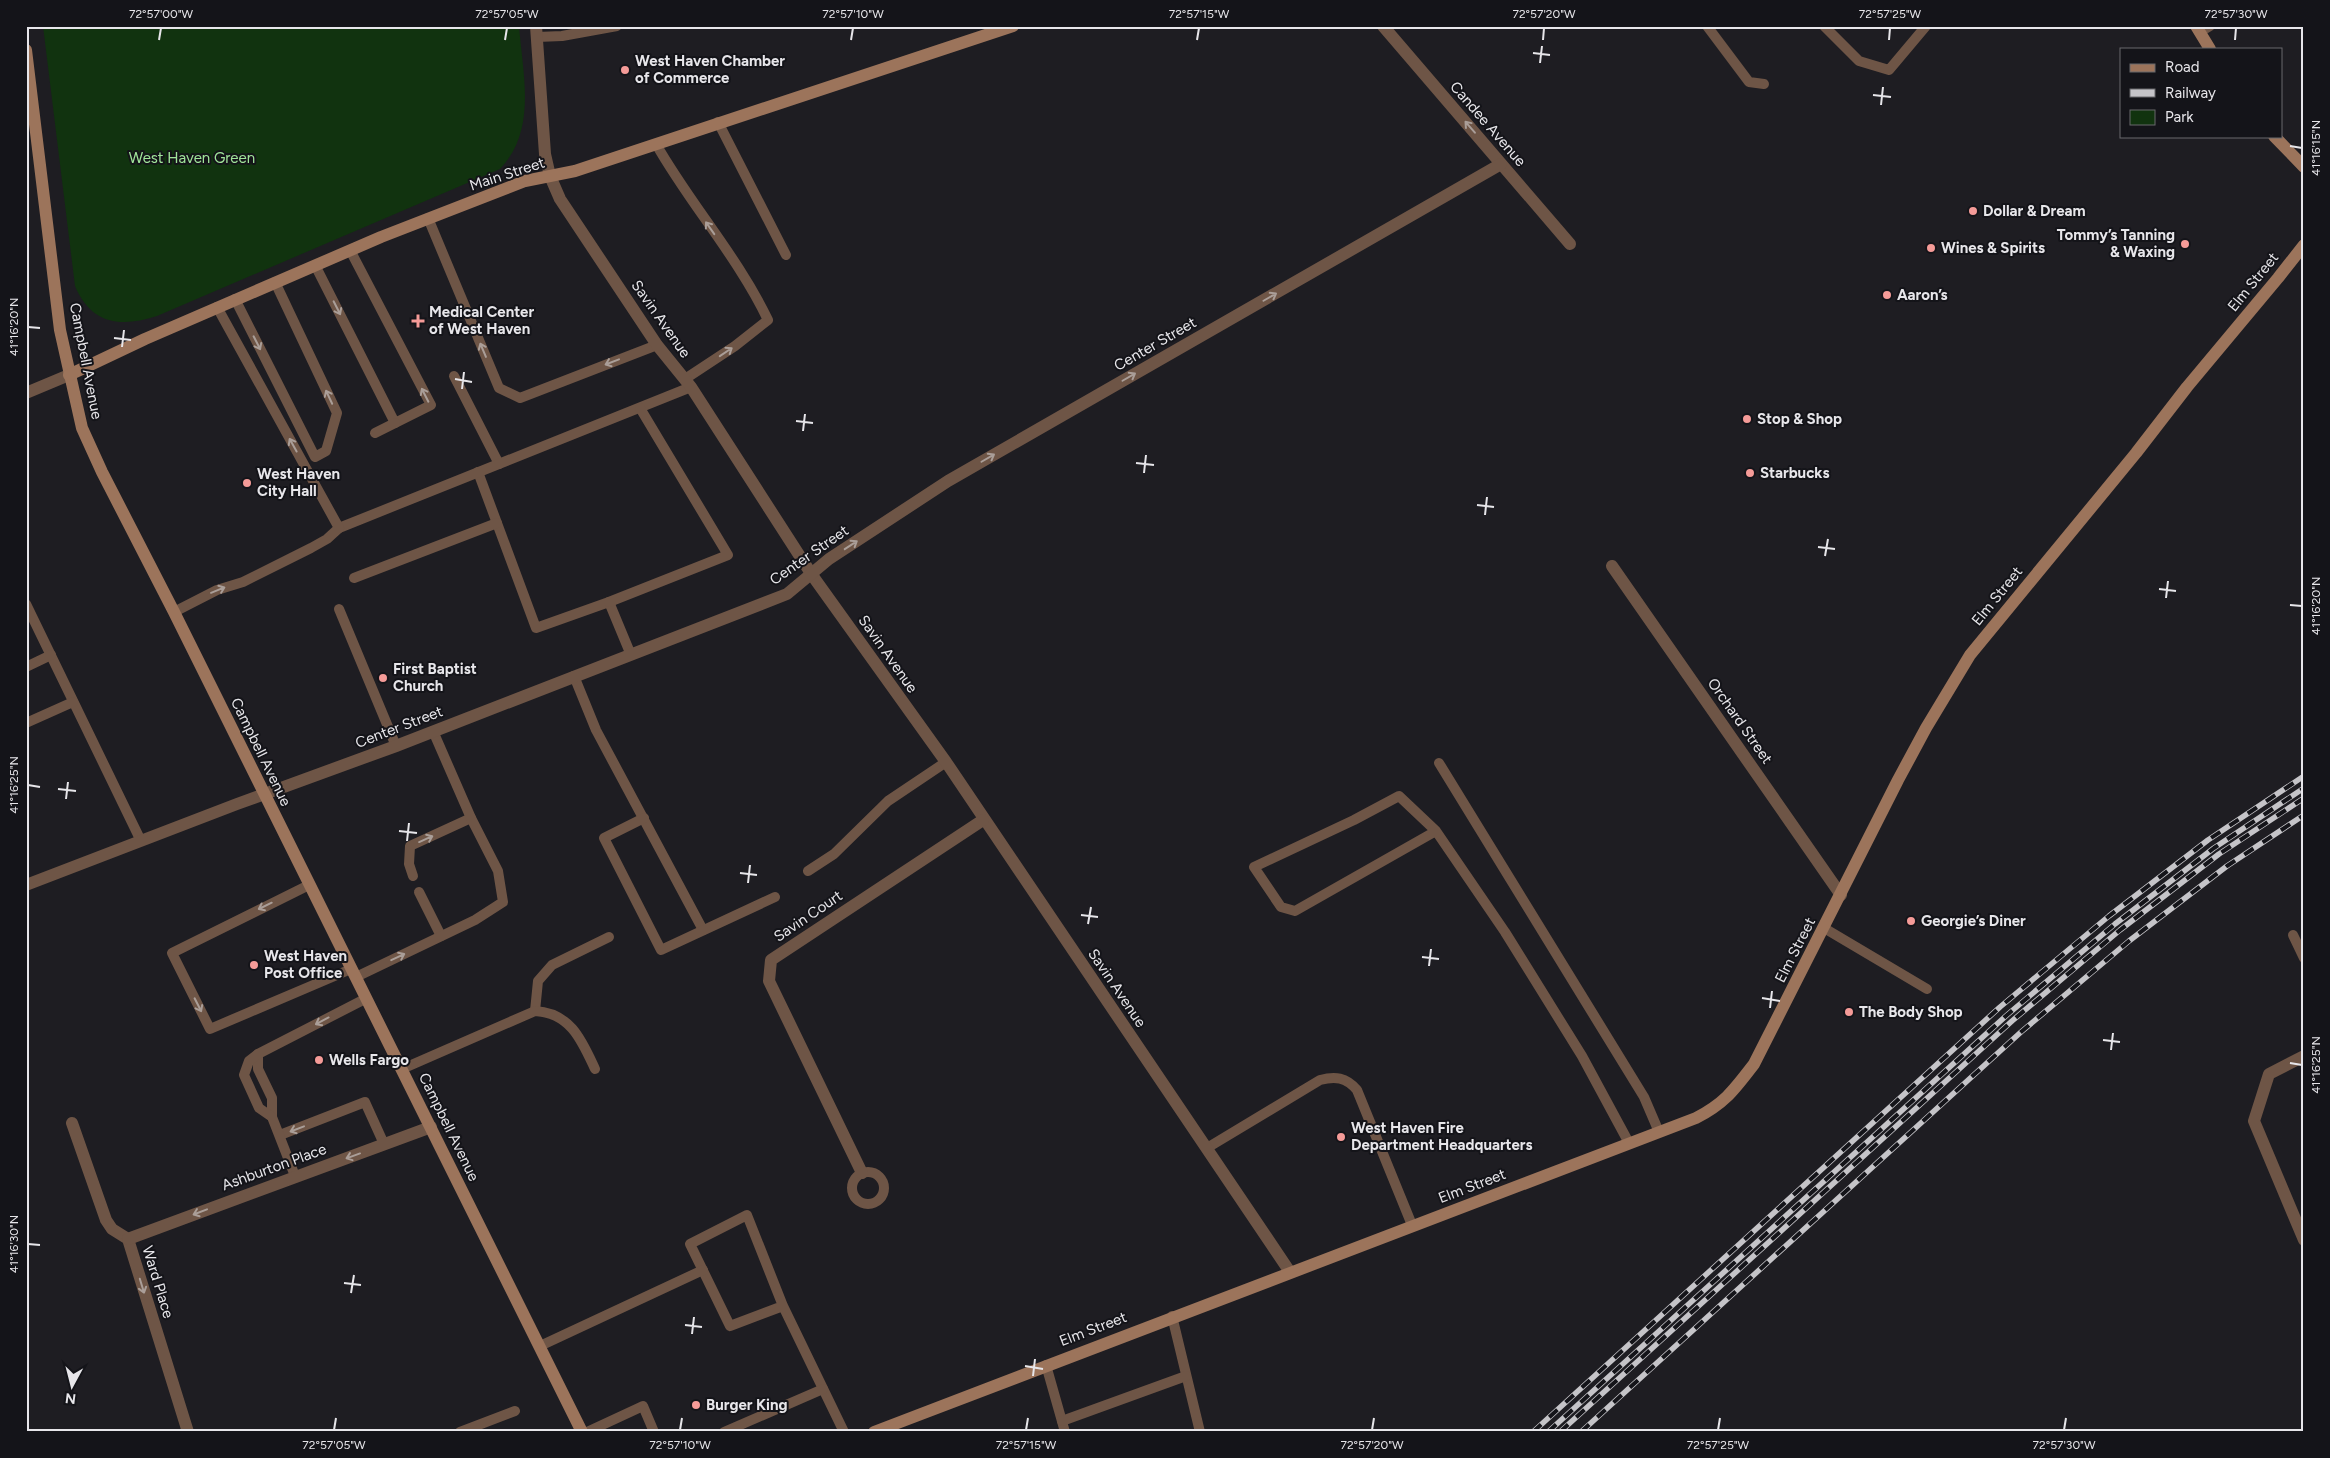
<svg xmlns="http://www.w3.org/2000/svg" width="2330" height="1458" viewBox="0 0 2330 1458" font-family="Figtree,sans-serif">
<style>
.green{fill:#11330f}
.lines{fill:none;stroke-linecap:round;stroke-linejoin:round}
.service{stroke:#6e5546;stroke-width:10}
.minor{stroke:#6e5546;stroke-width:12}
.tertiary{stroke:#6e5546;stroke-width:12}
.secondary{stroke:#9c745b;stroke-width:12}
.rail-casing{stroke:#c5c4c8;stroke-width:5.5}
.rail{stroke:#141419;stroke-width:4;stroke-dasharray:11;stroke-linecap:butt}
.oneway{stroke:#aa9e98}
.ticks{fill:none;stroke:#e7e6ea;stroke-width:2}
.poi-dot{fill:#f59b98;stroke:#141419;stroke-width:2}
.labels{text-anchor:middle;stroke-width:4;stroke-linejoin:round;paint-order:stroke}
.poi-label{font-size:15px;font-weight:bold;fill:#e7e6ea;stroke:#141419;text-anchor:start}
.street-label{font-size:15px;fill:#e7e6ea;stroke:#141419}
.park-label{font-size:15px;fill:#a0e49a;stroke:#141419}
.neatline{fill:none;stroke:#e7e6ea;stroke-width:2}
.ticks-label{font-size:12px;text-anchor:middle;fill:#e7e6ea}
</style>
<rect width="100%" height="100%" fill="#1e1d22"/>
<path class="green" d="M43 26H519C523 76 537 130 500 169L157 316C120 328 91 324 75 286Z"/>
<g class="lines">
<g class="service">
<polyline points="1707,26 1749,82 1764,84"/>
<polyline points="1824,26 1859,61 1889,70 1926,26"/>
<polyline points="2200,32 2210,26"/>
<polyline points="537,37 562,36 617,26"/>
<polyline points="718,122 786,255"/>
<path d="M656 144C690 204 738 257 768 320L735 346 685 379"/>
<polyline points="428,218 499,388 520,398 657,345"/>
<polyline points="315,265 395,423 431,405 350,250"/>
<polyline points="235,299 315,457 326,451 337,413 275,282"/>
<polyline points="454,376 499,464"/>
<polyline points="375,433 395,423"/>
<polyline points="478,472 536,628 609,602 631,655"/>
<polyline points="339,528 691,387"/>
<polyline points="354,578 497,523"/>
<polyline points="609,602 728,555 640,408"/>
<polyline points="26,604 141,841"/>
<polyline points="339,609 396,746"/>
<polyline points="174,612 217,590 243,582 311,548 327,539 339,528 217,307"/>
<polyline points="26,667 51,655"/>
<polyline points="574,676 596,730 703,930"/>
<polyline points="26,723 73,702"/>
<polyline points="1439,763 1644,1097 1659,1132"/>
<polyline points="644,818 604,838 661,950 775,897"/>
<polyline points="1436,831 1295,911 1281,907 1254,867 1354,820 1399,796 1436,831 1505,932 1582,1056 1629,1143"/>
<polyline points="808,871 834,854 888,801 946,762"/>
<polyline points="413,876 409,864 410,846 471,818"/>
<polyline points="309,885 172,953 210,1029 351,969"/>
<polyline points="419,892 441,936"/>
<polyline points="1824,928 1927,989"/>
<polyline points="2293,935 2304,958"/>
<polyline points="356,977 475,920 503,902 498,871 471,818 433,731"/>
<polyline points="535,1011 538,981 552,965 609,937"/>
<polyline points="258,1054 258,1069 272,1098 272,1117"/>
<path d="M402 1069 535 1011C571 1013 582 1041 595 1069"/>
<polyline points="280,1135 365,1102 384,1144"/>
<path d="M1207 1148 1320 1080C1335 1076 1346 1077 1357 1090L1412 1225"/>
<circle cx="868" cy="1188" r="16"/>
<polyline points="295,1176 272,1117 259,1108 244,1075 249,1061 258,1054 365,999"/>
<polyline points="783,1306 730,1326 690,1244 747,1215 783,1306 844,1432"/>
<polyline points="1172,1316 1200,1432"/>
<polyline points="540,1346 703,1270"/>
<polyline points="1046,1365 1065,1432"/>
<polyline points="1062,1421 1186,1376"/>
<polyline points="460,1432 515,1411"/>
<polyline points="587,1432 643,1406 654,1432"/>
<polyline points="724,1432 823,1389"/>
</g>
<g class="minor">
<polyline points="536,26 545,154 550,176 560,199 657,345 691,387 812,575 946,762 1290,1272"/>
<polyline points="1383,26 1570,244"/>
<polyline points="1612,566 1841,895"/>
<polyline points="26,885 237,804 396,746 787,594 829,559 948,481 1501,164"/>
<polyline points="2304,1056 2269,1074 2254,1121 2304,1240"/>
<polyline points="72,1123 106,1220 112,1229 128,1239 188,1432"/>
<polyline points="862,1173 769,981 771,960 983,820"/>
<polyline points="128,1239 431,1127"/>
</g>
<polyline class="tertiary" points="26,393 69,375"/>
<g class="secondary">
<polyline points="2196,26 2210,49"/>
<polyline points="26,50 60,330 82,428 102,472 174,612 582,1432"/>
<polyline points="2274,136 2304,167"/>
<polyline points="69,375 145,339 381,237 525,181 575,171 1013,26"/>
<path d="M874 1432 1696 1118C1725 1103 1734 1090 1754 1064L1898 780 1926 728 1970 655 2136 453 2187 387 2278 278 2304 245"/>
</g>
<g class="rail-casing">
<g id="rail">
<polyline points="1533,1432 2000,1007 2109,916 2208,840 2304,776"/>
<polyline points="1548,1432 2007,1015 2115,924 2214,848 2304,788"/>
<polyline points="1560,1432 2012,1021 2120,930 2219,854 2304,798"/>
<polyline points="1581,1432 2021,1032 2129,941 2227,866 2304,815"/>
</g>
</g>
<use href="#rail" class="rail"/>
</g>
<defs><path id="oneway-shaft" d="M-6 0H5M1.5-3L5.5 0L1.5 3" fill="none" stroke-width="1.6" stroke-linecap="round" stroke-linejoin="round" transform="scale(1.25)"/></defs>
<g class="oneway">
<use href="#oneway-shaft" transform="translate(1470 127) rotate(-131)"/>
<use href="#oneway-shaft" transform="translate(710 228) rotate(-125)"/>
<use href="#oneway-shaft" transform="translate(1270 297) rotate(-30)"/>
<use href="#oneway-shaft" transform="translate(337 308) rotate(63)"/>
<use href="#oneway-shaft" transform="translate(257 343) rotate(63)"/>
<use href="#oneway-shaft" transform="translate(483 350) rotate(-113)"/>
<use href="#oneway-shaft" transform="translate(726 352) rotate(-34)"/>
<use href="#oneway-shaft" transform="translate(612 362) rotate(159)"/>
<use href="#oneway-shaft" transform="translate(1129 377) rotate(-30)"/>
<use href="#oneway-shaft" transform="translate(425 395) rotate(-117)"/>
<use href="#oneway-shaft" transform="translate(329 397) rotate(-115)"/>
<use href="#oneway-shaft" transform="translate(293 445) rotate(-119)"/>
<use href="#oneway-shaft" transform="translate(988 458) rotate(-30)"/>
<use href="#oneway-shaft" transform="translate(851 545) rotate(-33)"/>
<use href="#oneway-shaft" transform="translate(218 590) rotate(-22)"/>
<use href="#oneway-shaft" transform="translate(426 839) rotate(-24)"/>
<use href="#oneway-shaft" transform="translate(265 906) rotate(154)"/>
<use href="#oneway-shaft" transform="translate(398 957) rotate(-25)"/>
<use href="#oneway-shaft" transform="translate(198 1005) rotate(63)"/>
<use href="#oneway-shaft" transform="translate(322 1021) rotate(152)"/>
<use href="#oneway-shaft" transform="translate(297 1129) rotate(159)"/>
<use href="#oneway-shaft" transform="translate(353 1156) rotate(160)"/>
<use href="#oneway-shaft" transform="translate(200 1212) rotate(159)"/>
<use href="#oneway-shaft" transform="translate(142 1286) rotate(73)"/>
</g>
<path class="ticks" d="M159 40 161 28M505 40 507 28M851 40 853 28M1197 40 1199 28M1543 40 1544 28M1889 40 1890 28M2235 40 2236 28M1533 53 1550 55M1540 63 1542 46M1873 95 1891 97M1881 105 1883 87M2290 146 2302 148M28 327 40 328M114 338 131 340M122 347 124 330M455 379 472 382M462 389 464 372M796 421 813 423M803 431 805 414M1136 463 1154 465M1144 473 1146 455M1477 505 1494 507M1485 515 1487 497M1818 547 1835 549M1825 556 1828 539M2159 589 2176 591M2166 598 2168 581M2290 605 2302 606M28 785 40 787M58 789 76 791M66 799 68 782M399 831 417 833M407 841 409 823M740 873 757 875M748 883 750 865M1081 915 1098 917M1088 924 1091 907M1422 957 1439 959M1429 966 1431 949M1762 998 1780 1001M1770 1008 1772 991M2103 1040 2120 1042M2111 1050 2113 1033M2290 1063 2302 1065M28 1244 40 1245M344 1283 361 1285M351 1293 354 1275M685 1325 702 1327M692 1334 694 1317M1025 1366 1043 1369M1033 1376 1035 1359M334 1430 336 1418M680 1430 682 1418M1026 1430 1028 1418M1372 1430 1374 1418M1718 1430 1720 1418M2064 1430 2066 1418"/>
<g class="poi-dot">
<circle cx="625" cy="70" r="5"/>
<circle cx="1973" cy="211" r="5"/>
<circle cx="2185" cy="244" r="5"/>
<circle cx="1931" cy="248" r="5"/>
<circle cx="1887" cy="295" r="5"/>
<path d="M415.5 313.5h5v5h5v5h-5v5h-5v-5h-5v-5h5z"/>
<circle cx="1747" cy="419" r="5"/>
<circle cx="1750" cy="473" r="5"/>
<circle cx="247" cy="483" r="5"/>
<circle cx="383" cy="678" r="5"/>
<circle cx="1911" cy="921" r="5"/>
<circle cx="254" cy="965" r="5"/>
<circle cx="1849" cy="1012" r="5"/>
<circle cx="319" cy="1060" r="5"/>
<circle cx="1341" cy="1137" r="5"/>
<circle cx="696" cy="1405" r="5"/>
</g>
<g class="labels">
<g class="poi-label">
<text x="635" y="66">West Haven Chamber<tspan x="635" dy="17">of Commerce</tspan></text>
<text x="1983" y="216">Dollar &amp; Dream</text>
<text x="2175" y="240" text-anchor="end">Tommy’s Tanning<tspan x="2175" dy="17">&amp; Waxing</tspan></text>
<text x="1941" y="253">Wines &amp; Spirits</text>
<text x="1897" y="300">Aaron’s</text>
<text x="429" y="317">Medical Center<tspan x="429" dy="17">of West Haven</tspan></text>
<text x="1757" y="424">Stop &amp; Shop</text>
<text x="1760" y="478">Starbucks</text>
<text x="257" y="479">West Haven<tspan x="257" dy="17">City Hall</tspan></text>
<text x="393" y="674">First Baptist<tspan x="393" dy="17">Church</tspan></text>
<text x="1921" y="926">Georgie’s Diner</text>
<text x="264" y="961">West Haven<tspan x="264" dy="17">Post Office</tspan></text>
<text x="1859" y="1017">The Body Shop</text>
<text x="329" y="1065">Wells Fargo</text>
<text x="1351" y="1133">West Haven Fire<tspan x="1351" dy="17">Department Headquarters</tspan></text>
<text x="706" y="1410">Burger King</text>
</g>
<g class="street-label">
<text transform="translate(1488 124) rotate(49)" y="5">Candee Avenue</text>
<text transform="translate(507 174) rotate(-18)" y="5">Main Street</text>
<text transform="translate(2253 282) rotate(-51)" y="5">Elm Street</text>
<text transform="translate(661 319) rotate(55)" y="5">Savin Avenue</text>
<text transform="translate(1155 344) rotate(-30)" y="5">Center Street</text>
<text transform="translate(86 361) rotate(79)" y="5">Campbell Avenue</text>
<text transform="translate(809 555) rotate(-35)" y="5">Center Street</text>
<text transform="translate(1997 596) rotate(-51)" y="5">Elm Street</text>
<text transform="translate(888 654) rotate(55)" y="5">Savin Avenue</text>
<text transform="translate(1740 721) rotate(55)" y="5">Orchard Street</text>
<text transform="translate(399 727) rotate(-21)" y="5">Center Street</text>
<text transform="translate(261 752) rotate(64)" y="5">Campbell Avenue</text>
<text transform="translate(808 916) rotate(-34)" y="5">Savin Court</text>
<text transform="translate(1795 950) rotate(-63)" y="5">Elm Street</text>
<text transform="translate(1117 988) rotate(56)" y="5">Savin Avenue</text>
<text transform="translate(449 1127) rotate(64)" y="5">Campbell Avenue</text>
<text transform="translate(274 1167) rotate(-20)" y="5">Ashburton Place</text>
<text transform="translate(1472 1186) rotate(-21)" y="5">Elm Street</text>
<text transform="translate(158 1282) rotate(73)" y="5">Ward Place</text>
<text transform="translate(1093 1329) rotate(-21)" y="5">Elm Street</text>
</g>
<g class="park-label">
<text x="192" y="163">West Haven Green</text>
</g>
</g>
<rect width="2330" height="1458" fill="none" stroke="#141419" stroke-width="55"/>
<rect x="2120" y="48" width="162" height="90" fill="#141419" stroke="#68686d"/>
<rect x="2130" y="64" width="25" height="8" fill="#9c745b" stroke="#68686d"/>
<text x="2165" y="72" font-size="15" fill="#e7e6ea">Road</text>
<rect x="2130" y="89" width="25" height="8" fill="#c5c4c8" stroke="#68686d"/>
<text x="2165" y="98" font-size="15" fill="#e7e6ea">Railway</text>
<rect x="2130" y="110" width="25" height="15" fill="#11330f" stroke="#68686d"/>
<text x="2165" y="122" font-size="15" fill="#e7e6ea">Park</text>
<g transform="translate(72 1386) rotate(187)" stroke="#141419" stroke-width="4" paint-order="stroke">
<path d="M0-4L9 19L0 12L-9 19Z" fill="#e7e6ea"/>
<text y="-8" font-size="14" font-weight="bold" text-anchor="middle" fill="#e7e6ea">N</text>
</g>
<rect x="28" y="28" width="2274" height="1402" class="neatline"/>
<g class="ticks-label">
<text x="161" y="18">72°57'00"W</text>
<text x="507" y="18">72°57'05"W</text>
<text x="853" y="18">72°57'10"W</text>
<text x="1199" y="18">72°57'15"W</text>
<text x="1544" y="18">72°57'20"W</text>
<text x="1890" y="18">72°57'25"W</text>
<text x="2236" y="18">72°57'30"W</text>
<text transform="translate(2316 148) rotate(-90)" y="4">41°16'15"N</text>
<text transform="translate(14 327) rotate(-90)" y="4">41°16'20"N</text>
<text transform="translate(2316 606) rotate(-90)" y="4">41°16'20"N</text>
<text transform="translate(14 785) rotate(-90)" y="4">41°16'25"N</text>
<text transform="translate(2316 1065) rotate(-90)" y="4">41°16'25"N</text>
<text transform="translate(14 1244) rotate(-90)" y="4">41°16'30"N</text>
<text x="334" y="1449">72°57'05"W</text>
<text x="680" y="1449">72°57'10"W</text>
<text x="1026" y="1449">72°57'15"W</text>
<text x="1372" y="1449">72°57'20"W</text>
<text x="1718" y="1449">72°57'25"W</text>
<text x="2064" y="1449">72°57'30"W</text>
</g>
</svg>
